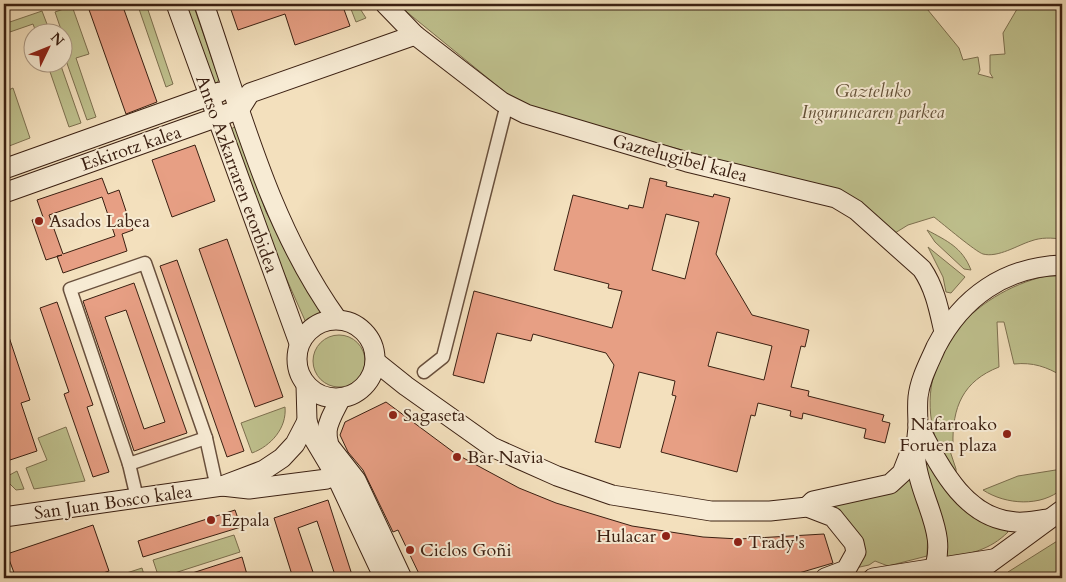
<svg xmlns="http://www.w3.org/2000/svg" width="1066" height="582" viewBox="0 0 1066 582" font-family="Cardo,serif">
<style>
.green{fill:#bfc18e;stroke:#7d7050}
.building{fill:#e79f84;stroke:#3b2012;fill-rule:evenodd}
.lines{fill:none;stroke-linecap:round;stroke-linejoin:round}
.street-casing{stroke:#69503d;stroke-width:15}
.secondary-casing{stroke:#3b2012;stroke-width:21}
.street{stroke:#f7ebd4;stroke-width:12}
.secondary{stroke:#f7ebd4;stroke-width:19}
.poi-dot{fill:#8f2418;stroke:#f7ebd4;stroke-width:2}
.labels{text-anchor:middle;stroke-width:4;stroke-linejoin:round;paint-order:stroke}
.park-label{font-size:18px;font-style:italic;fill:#635037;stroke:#f7ebd4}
.street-label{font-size:18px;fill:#3b2012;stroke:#f7ebd4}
.poi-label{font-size:18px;fill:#3b2012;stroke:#f7ebd4;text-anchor:start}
</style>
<rect width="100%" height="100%" fill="#f3e0bd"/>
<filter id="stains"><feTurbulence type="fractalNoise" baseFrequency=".004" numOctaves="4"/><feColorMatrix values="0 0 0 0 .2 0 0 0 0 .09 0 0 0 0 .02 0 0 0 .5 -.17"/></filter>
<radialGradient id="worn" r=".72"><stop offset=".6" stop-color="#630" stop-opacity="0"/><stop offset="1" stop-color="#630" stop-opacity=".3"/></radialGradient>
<g class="green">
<polygon points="146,4 173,84 166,87 138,6"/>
<polygon points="185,4 193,4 219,79 217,83 213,82"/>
<polygon points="349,4 357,4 366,18 356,22"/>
<path d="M397 4H923L959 48 963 60 978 57 980 70 978 74 993 78 990 73V55L1005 54 1003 33 1020 4H1062V239C1051 238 1042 237 1031 241 1018 245 998 258 983 254 976 252 943 224 934 217L908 225 895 233 764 172 541 112 511 97Z"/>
<polygon points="72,6 89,54 76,58 96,117 87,120 63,52 68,50 55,12"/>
<polygon points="42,11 50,32 36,32 33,24 7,33 4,24"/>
<polygon points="47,63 60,63 81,123 69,127"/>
<polygon points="13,88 30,138 4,148 4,92"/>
<polygon points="234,127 237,129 266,212 310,292 326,315 307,325 259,217 230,130"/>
<path d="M927 230C947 241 962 247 971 270L964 269 935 242Z"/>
<polygon points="928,247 965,277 951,293 946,292 943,277"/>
<path d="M1046 276H1062V376C1047 367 1033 362 1014 364L1004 322H997L999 367C963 381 952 407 953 445L949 448 956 469V472L953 471C947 460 938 448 935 437 912 357 973 293 1046 276Z"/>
<circle cx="339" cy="361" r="26"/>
<path d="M285 407C287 428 271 446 252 453L241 423Z"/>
<polygon points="66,427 85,481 34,489 26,468 47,460 38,438"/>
<path d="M924 448 1008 532C990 550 970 554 946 558V539L942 517 925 477Z"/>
<path d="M1062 469V489C1041 507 1006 505 983 490L1018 476Z"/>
<polygon points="17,471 24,489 16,490 4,478"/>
<polygon points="911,474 928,530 927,556 888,566 875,561 869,565 846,570 853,560 822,506"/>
<polygon points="234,535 240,552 159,578 153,560"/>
<polygon points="1062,538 1062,578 1011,578 1008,572"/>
<polygon points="142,568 145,578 111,578"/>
</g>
<g class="building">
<polygon points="87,4 122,4 157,102 126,114"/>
<polygon points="229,4 342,4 350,26 295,45 285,14 238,30"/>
<polygon points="195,145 215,201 172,217 152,160"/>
<path d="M102 178 108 194 119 190 126 211 133 230 122 234 127 251 63 273 57 256 62 255 46 260 40 243 32 220 43 217 37 200ZM102 197 115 236 63 254 49 215Z"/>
<path d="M650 178 667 182 666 186 713 197 714 194 730 198 716 254 752 315 809 330 805 347 801 346 791 387 809 391 808 396 884 415 882 421 890 423 885 443 864 438 866 429 803 413 802 419 790 416 791 411 758 403 755 416 751 415 737 472 661 452 676 396 672 395 675 381 639 372 620 448 595 442 614 365 606 353 533 334 531 341 497 333 484 383 453 375 474 291 612 328 622 291 608 288 609 284 554 270 573 195 628 209 629 205 643 208ZM666 214 699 222 685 279 652 270ZM717 332 772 346 764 380 708 366Z"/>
<polygon points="227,239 283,397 255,407 199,249"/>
<polygon points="177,260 244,451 227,457 160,266"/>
<path d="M134 283 187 433 134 451 83 301ZM126 310 165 422 144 429 105 317Z"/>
<polygon points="57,302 93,405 87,407 109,472 93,477 64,394 69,392 40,308"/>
<polygon points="6,328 30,400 21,403 37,451 4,462 4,329"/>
<polygon points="386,402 456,454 519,488 556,503 632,526 703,537 739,539 824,534 833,563 782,578 421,578 398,530 393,532 363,470 348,452 340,435 345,422"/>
<polygon points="328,500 353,578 336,578 317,521 298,528 315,578 293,578 274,518"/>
<polygon points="235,510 241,527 143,557 138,541"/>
<polygon points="93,525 109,571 88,578 16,578 7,554"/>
<polygon points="242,557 248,578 183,578 183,576"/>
</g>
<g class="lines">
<g class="street-casing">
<g id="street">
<polyline points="424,372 443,357 507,104"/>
<polyline points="129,464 206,438"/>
<polyline points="137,498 129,464 70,289 145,263 206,438 217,488"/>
</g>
</g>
<g class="secondary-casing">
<g id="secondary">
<polyline points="176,4 299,343"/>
<path d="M204 4C241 111 270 226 337 319"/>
<path d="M385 4 415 35 502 102 526 114 687 162 836 198 856 210 922 269C935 288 939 310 944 332"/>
<polyline points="4,169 220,92"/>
<polyline points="4,193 240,109 250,93 415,35"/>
<circle cx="336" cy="359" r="39"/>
<polyline points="376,362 406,386 492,447 557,476 612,495 711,511 770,511 807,507 833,517 854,543 856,552 846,570 825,578"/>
<polyline points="306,385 307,421 312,436 337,478 384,578"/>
<path d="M918 425C939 465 964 519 1016 522 1026 523 1038 520 1048 519"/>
<polyline points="331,448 356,480 402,578"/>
<path d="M335 460C321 431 327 425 341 398"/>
<polyline points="222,486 249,489 327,479"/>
<polyline points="807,507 813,501 890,484 902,473 913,445"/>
<polyline points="4,517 222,486 264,470 282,458 295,444 307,421"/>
<polyline points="873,578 993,559"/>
<path d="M930 578C952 537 921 503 916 462 915 451 917 438 918 427 918 417 917 407 918 397 920 379 929 363 936 347 962 297 1005 267 1062 265"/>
<polyline points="969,578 1062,510"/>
</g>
</g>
<use href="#street" class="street"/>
<use href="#secondary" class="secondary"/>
</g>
<g class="poi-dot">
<circle cx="39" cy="221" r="5"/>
<circle cx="393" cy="415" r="5"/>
<circle cx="1007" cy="434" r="5"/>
<circle cx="457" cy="457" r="5"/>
<circle cx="211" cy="520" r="5"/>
<circle cx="666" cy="536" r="5"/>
<circle cx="738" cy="542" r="5"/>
<circle cx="410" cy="550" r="5"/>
</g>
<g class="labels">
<g class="park-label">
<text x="873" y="97">Gazteluko<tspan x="873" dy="21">Ingurunearen parkea</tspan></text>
</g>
<g class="street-label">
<text transform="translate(131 148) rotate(-19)" y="6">Eskirotz kalea</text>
<text transform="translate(680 158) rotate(15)" y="6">Gaztelugibel kalea</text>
<text transform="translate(237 174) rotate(70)" y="6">Antso Azkarraren etorbidea</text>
<text transform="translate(113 502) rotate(-8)" y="6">San Juan Bosco kalea</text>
</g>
<g class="poi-label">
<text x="49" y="227">Asados Labea</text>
<text x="403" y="421">Sagaseta</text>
<text x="997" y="430" text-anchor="end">Nafarroako<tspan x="997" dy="21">Foruen plaza</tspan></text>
<text x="467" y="463">Bar Navia</text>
<text x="221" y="526">Ezpala</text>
<text x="656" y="542" text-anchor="end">Hulacar</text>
<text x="748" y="548">Trady's</text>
<text x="420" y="556">Ciclos Goñi</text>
</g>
</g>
<rect width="1066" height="582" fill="none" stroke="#f3e0bd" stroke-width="20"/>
<rect x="5" y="5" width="1056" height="572" fill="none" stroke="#3b2012" stroke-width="2.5"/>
<rect x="10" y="10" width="1046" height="562" fill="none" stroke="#3b2012"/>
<g transform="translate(48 48) rotate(47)"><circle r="24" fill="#f7ebd4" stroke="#ac9a86"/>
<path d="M0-4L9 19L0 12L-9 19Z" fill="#8f2418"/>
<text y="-8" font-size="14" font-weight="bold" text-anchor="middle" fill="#3b2012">N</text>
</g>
<rect width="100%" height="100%" filter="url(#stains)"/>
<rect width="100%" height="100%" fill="url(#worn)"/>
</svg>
